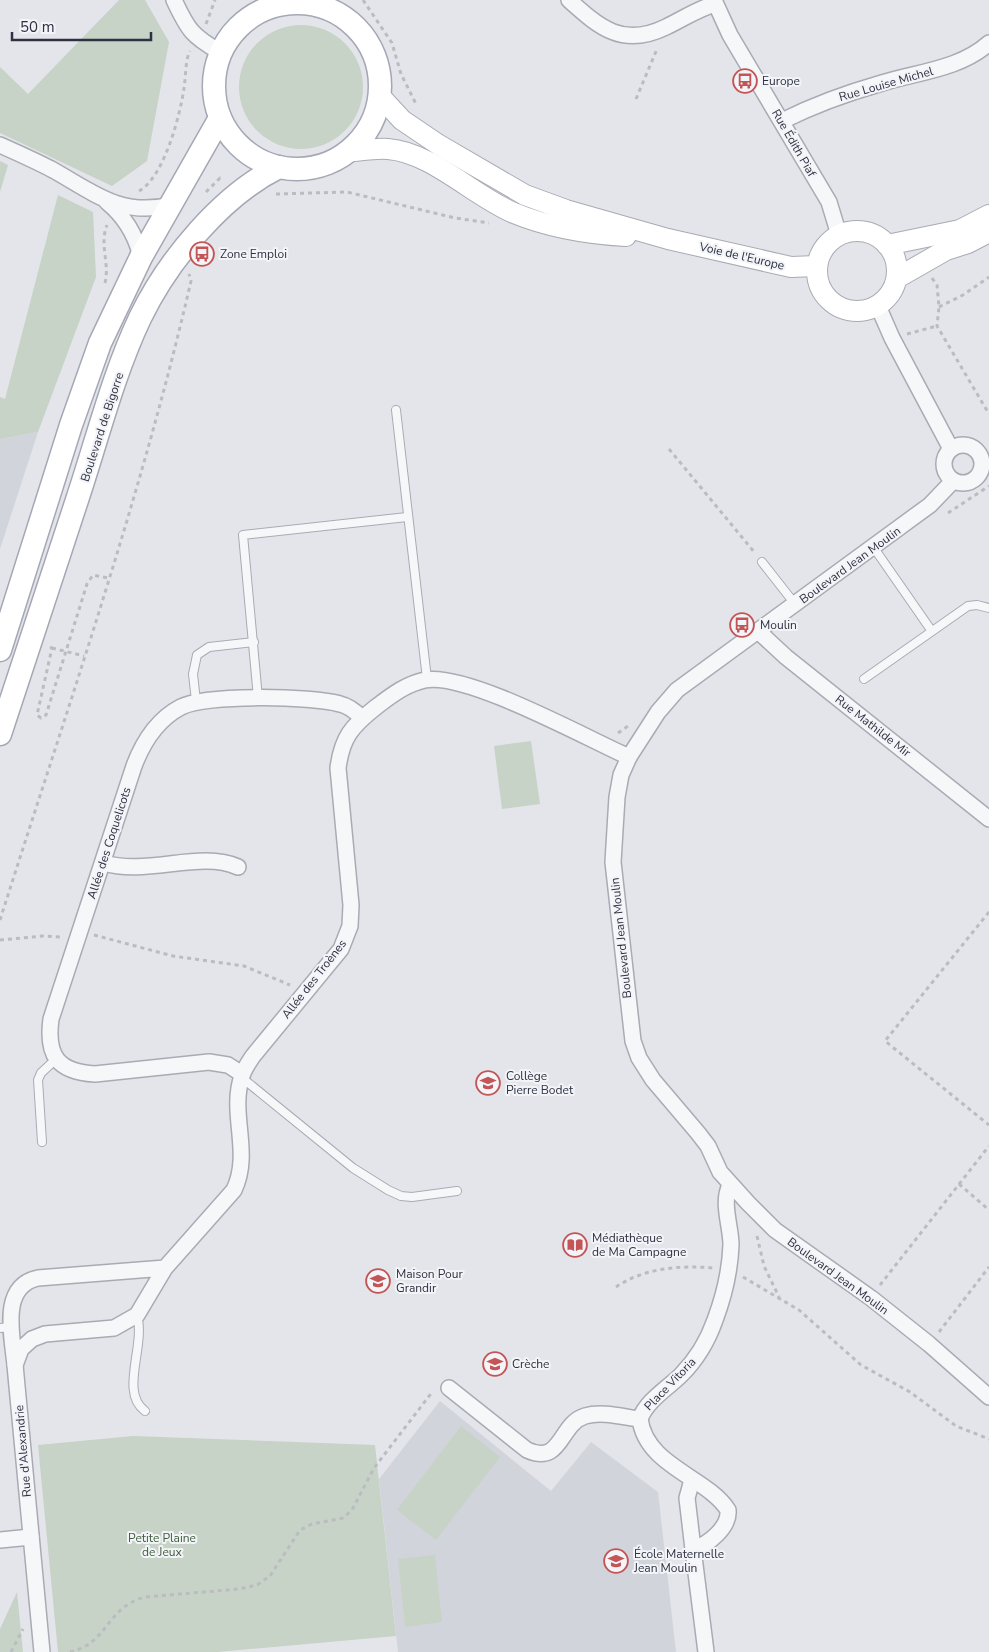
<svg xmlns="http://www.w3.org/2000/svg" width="989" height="1652" font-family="'Nunito Sans',sans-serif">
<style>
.built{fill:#d2d4dc}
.green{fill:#c7d3c6}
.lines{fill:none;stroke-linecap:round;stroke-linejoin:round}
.service-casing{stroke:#a9abb4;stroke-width:10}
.minor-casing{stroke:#a9abb4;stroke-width:18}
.secondary-casing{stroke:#a9abb4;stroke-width:22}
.primary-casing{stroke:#a4a8b5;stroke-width:25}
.path{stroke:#babcc2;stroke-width:3;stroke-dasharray:4 4;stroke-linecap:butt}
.service{stroke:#f6f7f9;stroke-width:8}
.minor{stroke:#f6f7f9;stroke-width:15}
.secondary{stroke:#fff;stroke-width:20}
.primary{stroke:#fff;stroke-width:22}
.labels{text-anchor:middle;stroke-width:4;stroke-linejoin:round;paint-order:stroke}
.poi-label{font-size:12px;fill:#2d3141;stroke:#f3f4f8;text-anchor:start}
.street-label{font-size:12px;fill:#2d3141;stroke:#f3f4f8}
.park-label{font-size:12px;fill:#3d5c3b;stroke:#f3f4f8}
</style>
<rect width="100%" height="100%" fill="#e4e5ea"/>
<!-- built -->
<g class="built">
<path d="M38 432 0 549V439Z"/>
<path d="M440 1401 551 1491 591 1442 658 1492 676 1652H398L379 1479Z"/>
</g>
<!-- green -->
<g class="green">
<path d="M119 0H145L169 42 147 161 112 186 0 133V67L28 94Z"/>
<circle cx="301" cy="87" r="62"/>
<path d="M0 161 8 165 0 192Z"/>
<path d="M58 195 93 212 96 277 38 432 0 439V397L5 399Z"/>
<path d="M531 741 540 804 502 809 494 746Z"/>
<path d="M461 1426 500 1457 436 1540 397 1510Z"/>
<path d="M133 1436 375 1445 396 1636 217 1652H58L38 1445Z"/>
<path d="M435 1555 442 1622 405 1627 398 1559Z"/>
<path d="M17 1592 23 1652H0V1629Z"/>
</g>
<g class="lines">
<!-- service casing -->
<g class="service-casing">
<g id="service">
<path d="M396 410 427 679"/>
<path d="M874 548 931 630"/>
<path d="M762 562 795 604"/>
<path d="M864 679 968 606 977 605 989 608"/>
<path d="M258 698 243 535 407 517"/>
<path d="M196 701 193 674 197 655 209 647 254 642"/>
<path d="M241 1077 353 1168 388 1190 401 1196 412 1197 457 1191"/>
<path d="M42 1142 38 1080 41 1073 56 1059"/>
<path d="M137 1315C146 1346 119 1392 145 1411"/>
<path d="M0 1328 11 1327"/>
</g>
</g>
<!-- minor casing -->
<g class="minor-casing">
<g id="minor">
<path d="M174 0C188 30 192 36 220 52"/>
<path d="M569 0C600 28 623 48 666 27 683 19 697 9 715 4"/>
<path d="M714 0 730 35 829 202 839 235"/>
<path d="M782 121C814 105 847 93 882 83 918 72 960 69 989 43"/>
<path d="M0 145C18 153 36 161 53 170 94 193 121 217 171 205"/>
<path d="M107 202C124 216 136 236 141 257"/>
<path d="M878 306 892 338 951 449"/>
<circle cx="963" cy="464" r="19"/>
<path d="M953 481 930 505 677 690 658 712 629 757 621 775 617 797 613 862 633 1041 639 1058 653 1080 698 1133 708 1146 720 1172 748 1203 775 1230 871 1298 929 1344 989 1397"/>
<path d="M759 632 786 657 989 819"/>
<path d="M104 863C147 876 201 850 238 867"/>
<path d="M242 1074 228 1065 209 1062 95 1074C58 1072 46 1056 51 1019L134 766C143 742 158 719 181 707 205 694 313 696 340 704 349 706 355 711 362 718"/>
<path d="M165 1268 38 1278C0 1286 12 1335 15 1365L21 1349 32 1339 45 1334 114 1328 137 1315 165 1268 234 1190C252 1152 229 1114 242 1076 244 1069 249 1062 253 1056L341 949 350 926 351 905 338 768C342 737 352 726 376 707 392 695 406 684 425 680 467 672 586 738 629 757"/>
<path d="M15 1365 42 1652"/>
<path d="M449 1388 527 1450C562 1466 559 1424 585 1416 602 1411 623 1417 640 1419 646 1401 668 1388 681 1375 697 1359 708 1340 715 1320 724 1296 730 1270 731 1245 731 1226 721 1203 730 1185"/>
<path d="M640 1419C646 1466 707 1477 728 1510 730 1527 708 1545 693 1549L706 1652"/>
<path d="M692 1480 687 1498 693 1549"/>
<path d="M0 1540 31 1537"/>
</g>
</g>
<!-- secondary casing -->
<g class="secondary-casing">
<g id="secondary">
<path d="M379 95 402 120 439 145 525 195 566 210 668 239 791 267 817 266"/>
<path d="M346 152C359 151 374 148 388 149 431 152 475 197 514 213 548 227 589 234 626 236"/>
<circle cx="857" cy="271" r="40"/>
<path d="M887 245 960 230 989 215"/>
<path d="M897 278 946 250 968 243 989 232"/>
</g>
</g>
<!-- primary casing -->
<g class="primary-casing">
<g id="primary">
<circle cx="297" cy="86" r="83"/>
<path d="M0 650 71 425 100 343 141 257 220 118"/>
<path d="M0 734C26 656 51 578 77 500 97 440 113 375 140 318 168 260 222 195 279 167"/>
</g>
</g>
<!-- path -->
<g class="path">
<path d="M363 0 392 43 401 74 417 106"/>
<path d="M206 24 215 0"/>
<path d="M636 99 657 49"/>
<path d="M139 191C164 177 180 116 184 88 186 77 185 60 190 51"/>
<path d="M206 192 220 178 223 180"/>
<path d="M276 194 347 192 455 218 489 223"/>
<path d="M932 278 937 285 939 307 937 326 989 414"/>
<path d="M105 283C110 263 99 245 107 225"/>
<path d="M939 307 963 295 989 277"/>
<path d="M907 334 937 326"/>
<path d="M669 449 755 553"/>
<path d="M948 513 989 486"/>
<path d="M50 647 52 648 37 715 41 718 46 715 87 584 93 575 108 578"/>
<path d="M52 648 84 656"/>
<path d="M618 733 628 726"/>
<path d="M989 912 885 1041 989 1125"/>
<path d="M0 920C67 709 141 498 191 281L189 274"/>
<path d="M94 935 173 956 244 966 290 985"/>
<path d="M0 940 43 936 61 937"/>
<path d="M959 1184 989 1210"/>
<path d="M757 1236 764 1266 779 1297"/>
<path d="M743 1277 799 1310 861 1365 910 1392 956 1426 989 1439"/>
<path d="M880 1285 989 1146"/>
<path d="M616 1287C644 1268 680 1265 713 1268"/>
<path d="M939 1332 989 1267"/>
<path d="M11 1652 23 1629"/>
<path d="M70 1652C109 1643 105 1608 145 1597L239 1589 257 1585 270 1576 300 1530 312 1524 343 1518 352 1510 374 1468 433 1391"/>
</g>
<!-- service -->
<use href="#service" class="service"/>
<!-- minor -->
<use href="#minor" class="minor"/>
<!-- secondary -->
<use href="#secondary" class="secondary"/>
<!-- primary -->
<use href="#primary" class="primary"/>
</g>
<!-- icons -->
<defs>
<g id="bus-ring" transform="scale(1.25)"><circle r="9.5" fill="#f3f4f8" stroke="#c35556" stroke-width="1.5"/><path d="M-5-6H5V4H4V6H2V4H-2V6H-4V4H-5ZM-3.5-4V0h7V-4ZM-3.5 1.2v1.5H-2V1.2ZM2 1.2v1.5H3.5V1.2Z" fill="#c35556"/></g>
<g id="school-ring" transform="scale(1.25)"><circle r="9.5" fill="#f3f4f8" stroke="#c35556" stroke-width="1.5"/><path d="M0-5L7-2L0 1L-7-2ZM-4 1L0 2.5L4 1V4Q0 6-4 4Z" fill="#c35556"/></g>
<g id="library-ring" transform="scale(1.25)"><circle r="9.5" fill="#f3f4f8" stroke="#c35556" stroke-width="1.5"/><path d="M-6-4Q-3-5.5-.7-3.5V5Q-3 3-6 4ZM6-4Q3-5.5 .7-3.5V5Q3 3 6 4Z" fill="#c35556"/></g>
</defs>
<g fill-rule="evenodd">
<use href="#bus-ring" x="745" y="81"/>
<use href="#bus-ring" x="202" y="254"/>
<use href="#bus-ring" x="742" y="625"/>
<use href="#school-ring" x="488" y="1083"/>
<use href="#library-ring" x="575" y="1245"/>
<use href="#school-ring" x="378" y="1281"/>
<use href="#school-ring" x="495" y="1364"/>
<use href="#school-ring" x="616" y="1561"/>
</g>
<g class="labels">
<!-- poi labels -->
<g class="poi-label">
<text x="762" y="85">Europe</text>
<text x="220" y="258">Zone Emploi</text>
<text x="760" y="629">Moulin</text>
<text x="506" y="1080">Collège<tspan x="506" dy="14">Pierre Bodet</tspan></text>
<text x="592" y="1242">Médiathèque<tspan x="592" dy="14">de Ma Campagne</tspan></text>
<text x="396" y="1278">Maison Pour<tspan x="396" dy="14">Grandir</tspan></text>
<text x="512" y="1368">Crèche</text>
<text x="634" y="1558">École Maternelle<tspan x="634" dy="14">Jean Moulin</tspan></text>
</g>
<!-- street labels -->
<g class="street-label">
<text transform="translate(886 84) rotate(-16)" y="4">Rue Louise Michel</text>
<text transform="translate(794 143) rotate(60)" y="4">Rue Édith Piaf</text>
<text transform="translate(742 256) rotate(13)" y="4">Voie de l'Europe</text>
<text transform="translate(102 427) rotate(-72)" y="4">Boulevard de Bigorre</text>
<text transform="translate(850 565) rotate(-36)" y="4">Boulevard Jean Moulin</text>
<text transform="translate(873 726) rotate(38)" y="4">Rue Mathilde Mir</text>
<text transform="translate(109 843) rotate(-72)" y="4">Allée des Coquelicots</text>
<text transform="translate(621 938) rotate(-96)" y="4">Boulevard Jean Moulin</text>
<text transform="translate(314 979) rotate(-52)" y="4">Allée des Troènes</text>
<text transform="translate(838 1276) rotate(36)" y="4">Boulevard Jean Moulin</text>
<text transform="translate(670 1384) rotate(-46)" y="4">Place Vitoria</text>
<text transform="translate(23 1451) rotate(-95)" y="4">Rue d'Alexandrie</text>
</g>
<!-- park labels -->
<g class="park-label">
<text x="162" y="1542">Petite Plaine<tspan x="162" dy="14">de Jeux</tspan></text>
</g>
</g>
<!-- scale -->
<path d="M12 32v8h139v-8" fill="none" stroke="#2d3141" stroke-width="2.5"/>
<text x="20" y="32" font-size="15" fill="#2d3141" stroke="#f3f4f8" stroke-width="4" paint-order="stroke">50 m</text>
</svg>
